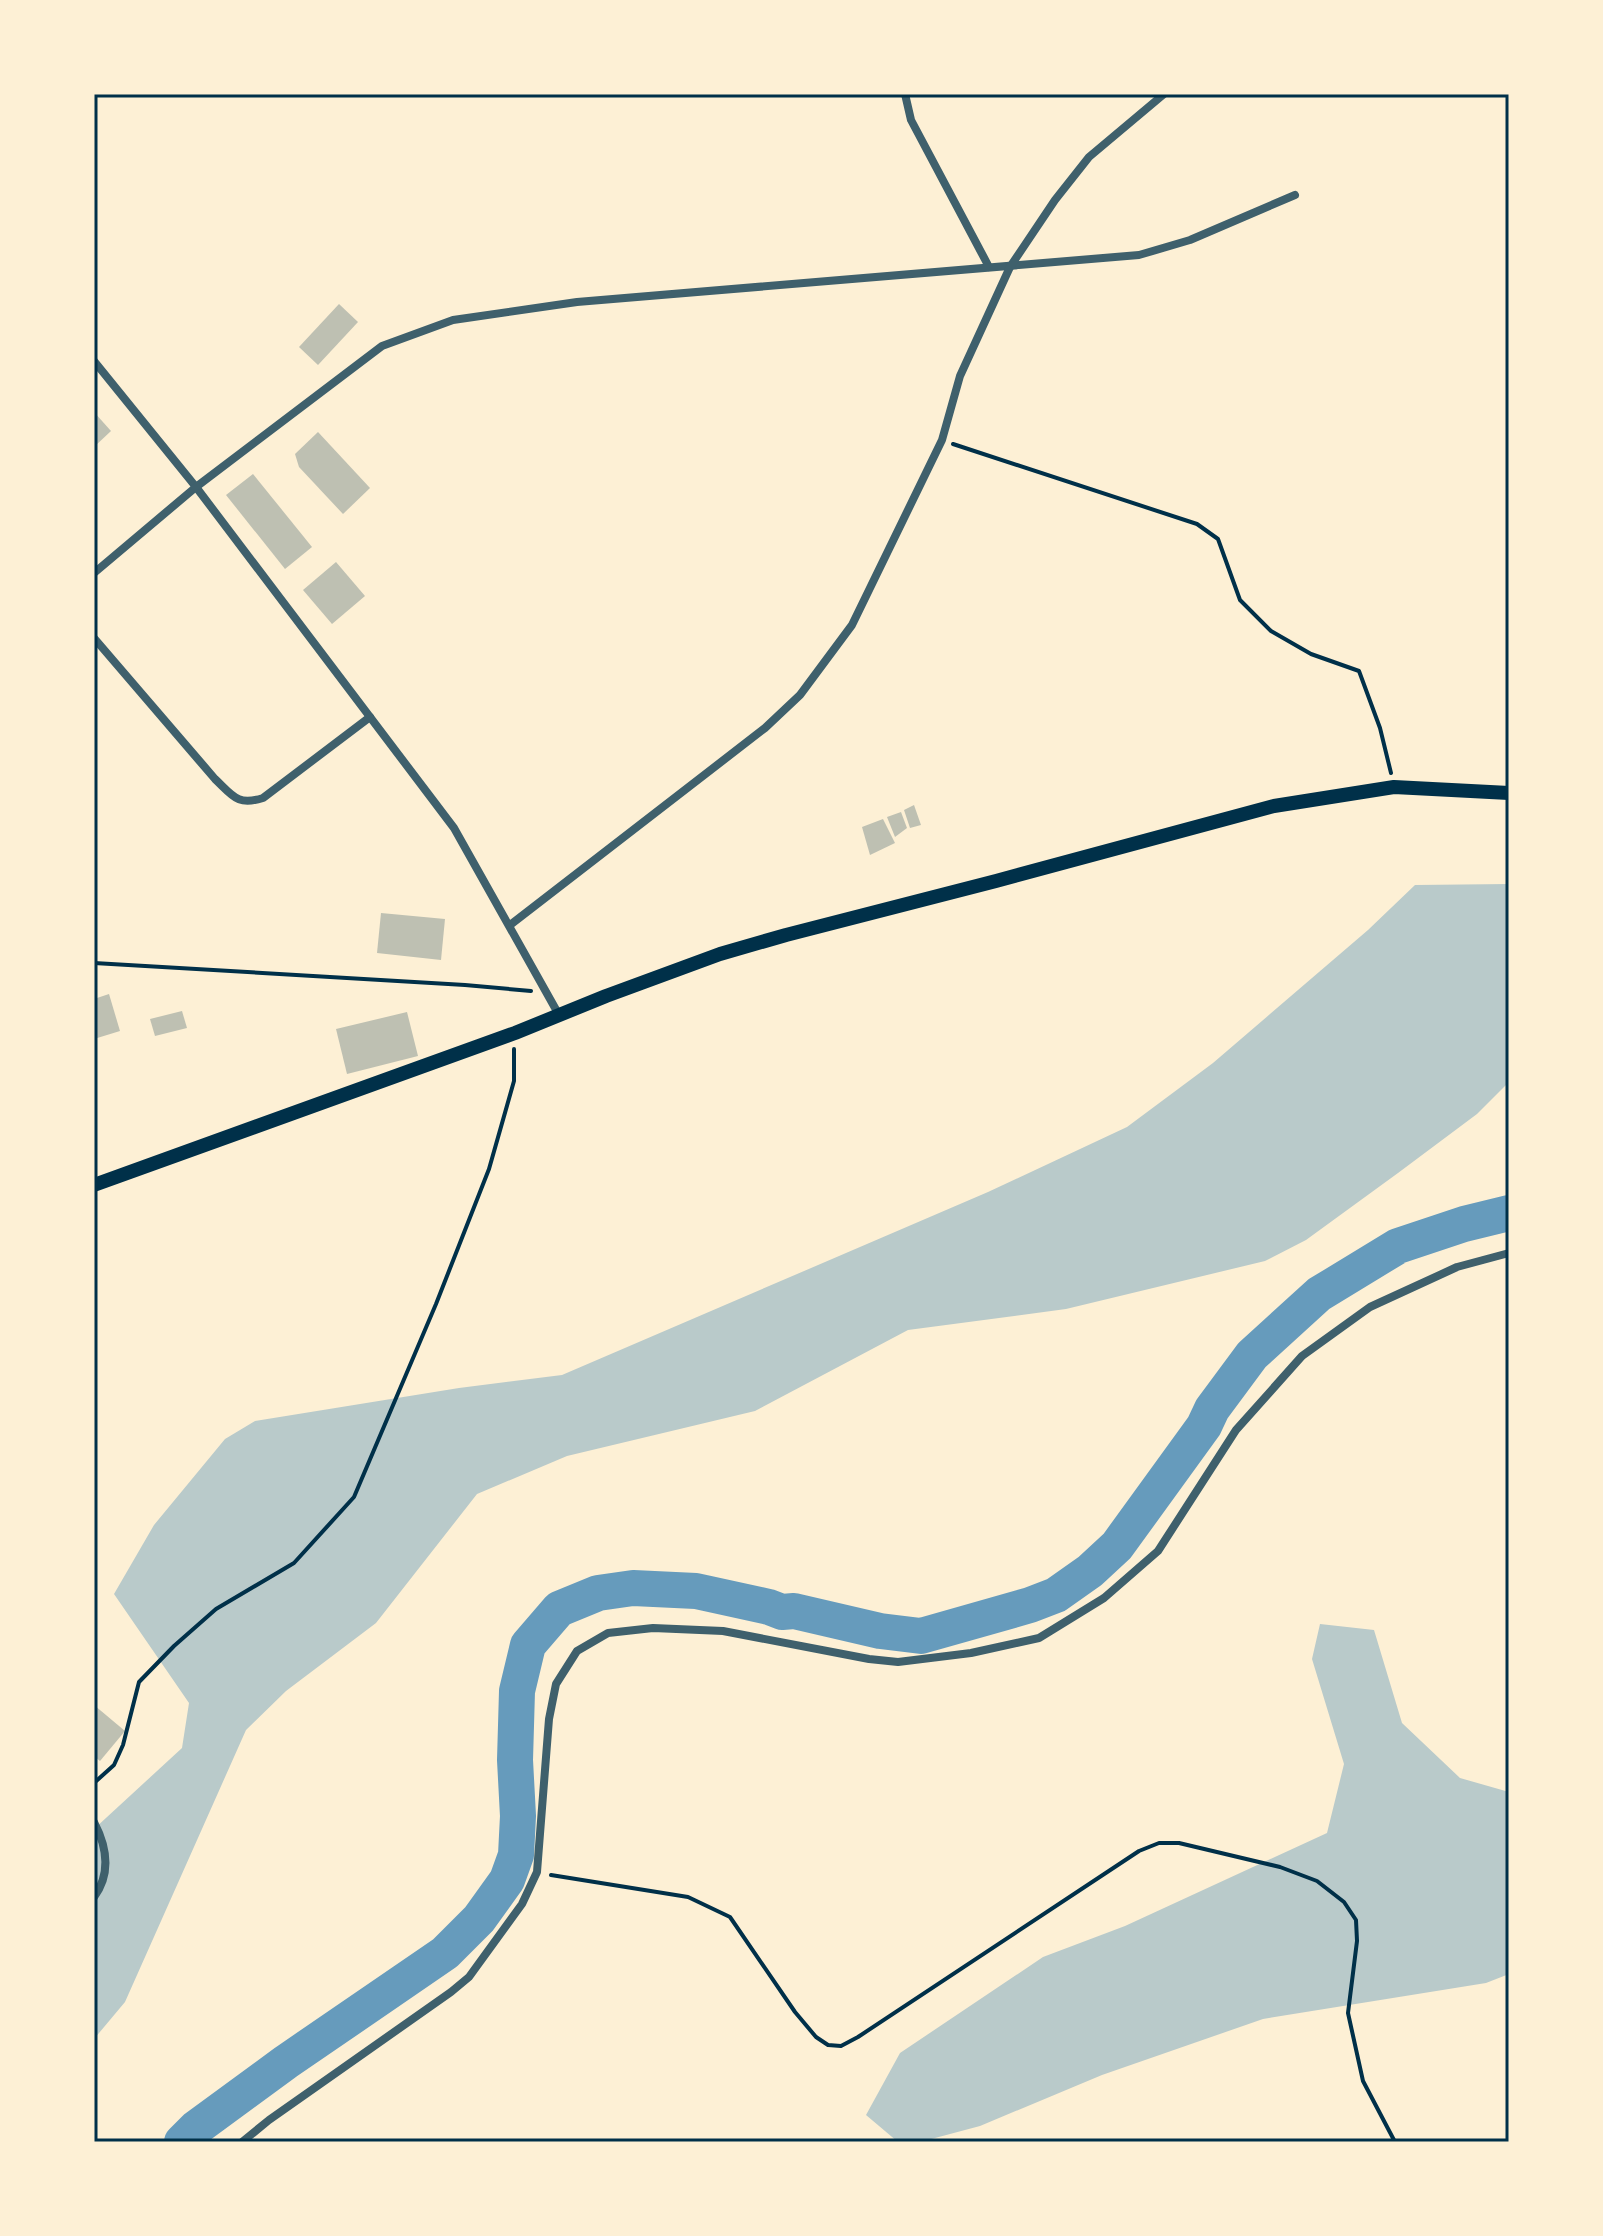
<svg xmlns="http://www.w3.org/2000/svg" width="1603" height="2236" font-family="'DejaVu Sans',sans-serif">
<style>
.green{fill:#b9caca}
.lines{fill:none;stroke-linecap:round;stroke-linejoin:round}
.river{stroke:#669bbc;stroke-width:36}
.building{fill:#bec0b2}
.path{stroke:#003049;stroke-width:4}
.minor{stroke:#3f606c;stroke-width:8}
.secondary{stroke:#003049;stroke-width:14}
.neatline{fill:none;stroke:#003049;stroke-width:3}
</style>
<rect width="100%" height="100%" fill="#fdf0d5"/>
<!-- green -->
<g class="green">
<path d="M1509 884V1082L1477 1114 1398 1173 1306 1240 1265 1261 1066 1309 908 1330 755 1411 567 1456 477 1494 376 1623 286 1691 246 1730 125 2002 94 2039V1829L182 1748 189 1703 114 1594 154 1525 225 1439 255 1421 459 1388 562 1375 988 1192 1127 1127 1213 1063 1368 930 1415 885Z"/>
<path d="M1320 1624 1374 1630 1402 1723 1460 1778 1509 1792V1974L1486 1983 1263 2019 1102 2075 980 2126 920 2142H898L866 2115 900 2053 1043 1957 1125 1926 1327 1833 1344 1764 1312 1659Z"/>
</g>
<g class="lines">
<!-- river -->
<path class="river" d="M182 2142 196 2128 286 2062 445 1953 479 1919 507 1880 516 1855 518 1816 515 1760 517 1691 528 1645 559 1609 598 1593 633 1588 696 1591 769 1607 782 1612 794 1611 880 1631 921 1636 1030 1605 1056 1595 1090 1571 1117 1546 1204 1426 1212 1409 1252 1355 1319 1294 1398 1246 1464 1224 1509 1213"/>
</g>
<!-- building -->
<g class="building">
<path d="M339 304 358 322 318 365 299 347Z"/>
<path d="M94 412 111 431 94 447Z"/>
<path d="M318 432 370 488 343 514 299 467 295 454Z"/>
<path d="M253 474 312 547 285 569 226 495Z"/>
<path d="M336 562 365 596 332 624 303 590Z"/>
<path d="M914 805 921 825 910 828 904 810Z"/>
<path d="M901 812 907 828 895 837 887 817Z"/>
<path d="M883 819 895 843 870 855 862 827Z"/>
<path d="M381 913 445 919 441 960 377 953Z"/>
<path d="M109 994 120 1031 94 1039V999Z"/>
<path d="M182 1011 187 1028 155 1036 150 1019Z"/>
<path d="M407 1012 418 1056 347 1074 336 1029Z"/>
<path d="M94 1705 125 1731 100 1761 94 1756Z"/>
</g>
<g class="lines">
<!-- path -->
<g class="path">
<path d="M953 444 1197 524 1218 539 1240 600 1271 631 1311 654 1359 671 1380 728 1391 773"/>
<path d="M94 963 465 985 531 991"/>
<path d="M94 1783 114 1765 123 1745 139 1682 174 1646 216 1609 294 1563 354 1497 436 1304 489 1169 514 1081V1049"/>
<path d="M551 1875 688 1897 730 1917 795 2012 816 2037 828 2045 841 2046 858 2037 1139 1851 1159 1843H1179L1280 1867 1317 1881 1344 1902 1356 1920 1357 1941 1348 2013 1363 2081 1395 2142"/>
</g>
<!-- minor -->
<g class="minor">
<path d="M905 94 911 120 989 267"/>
<path d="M94 361 196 487 454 828 559 1015"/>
<path d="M94 573 196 487 382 346 453 320 577 302 1139 255 1190 240 1295 195"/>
<path d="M94 638 215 779C233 796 237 806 263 798L370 717"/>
<path d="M510 925 765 728 800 695 852 625 942 440 960 376 1010 267 1055 200 1089 157 1164 94"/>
<path d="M94 1822C107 1847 111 1874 94 1897"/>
<path d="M242 2142 269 2120 451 1992 469 1977 522 1904 537 1872 549 1719 556 1684 577 1651 608 1633 653 1628 723 1631 869 1659 898 1662 971 1653 1039 1638 1104 1598 1158 1551 1236 1430 1302 1356 1370 1307 1457 1267 1509 1253"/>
</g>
<!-- secondary -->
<path class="secondary" d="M94 1185 515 1033 606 996 720 954 786 935 996 881 1274 806 1394 787 1509 793"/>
</g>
<!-- border -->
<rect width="1603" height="2236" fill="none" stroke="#fdf0d5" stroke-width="192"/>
<rect x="96" y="96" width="1411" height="2044" class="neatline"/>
</svg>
